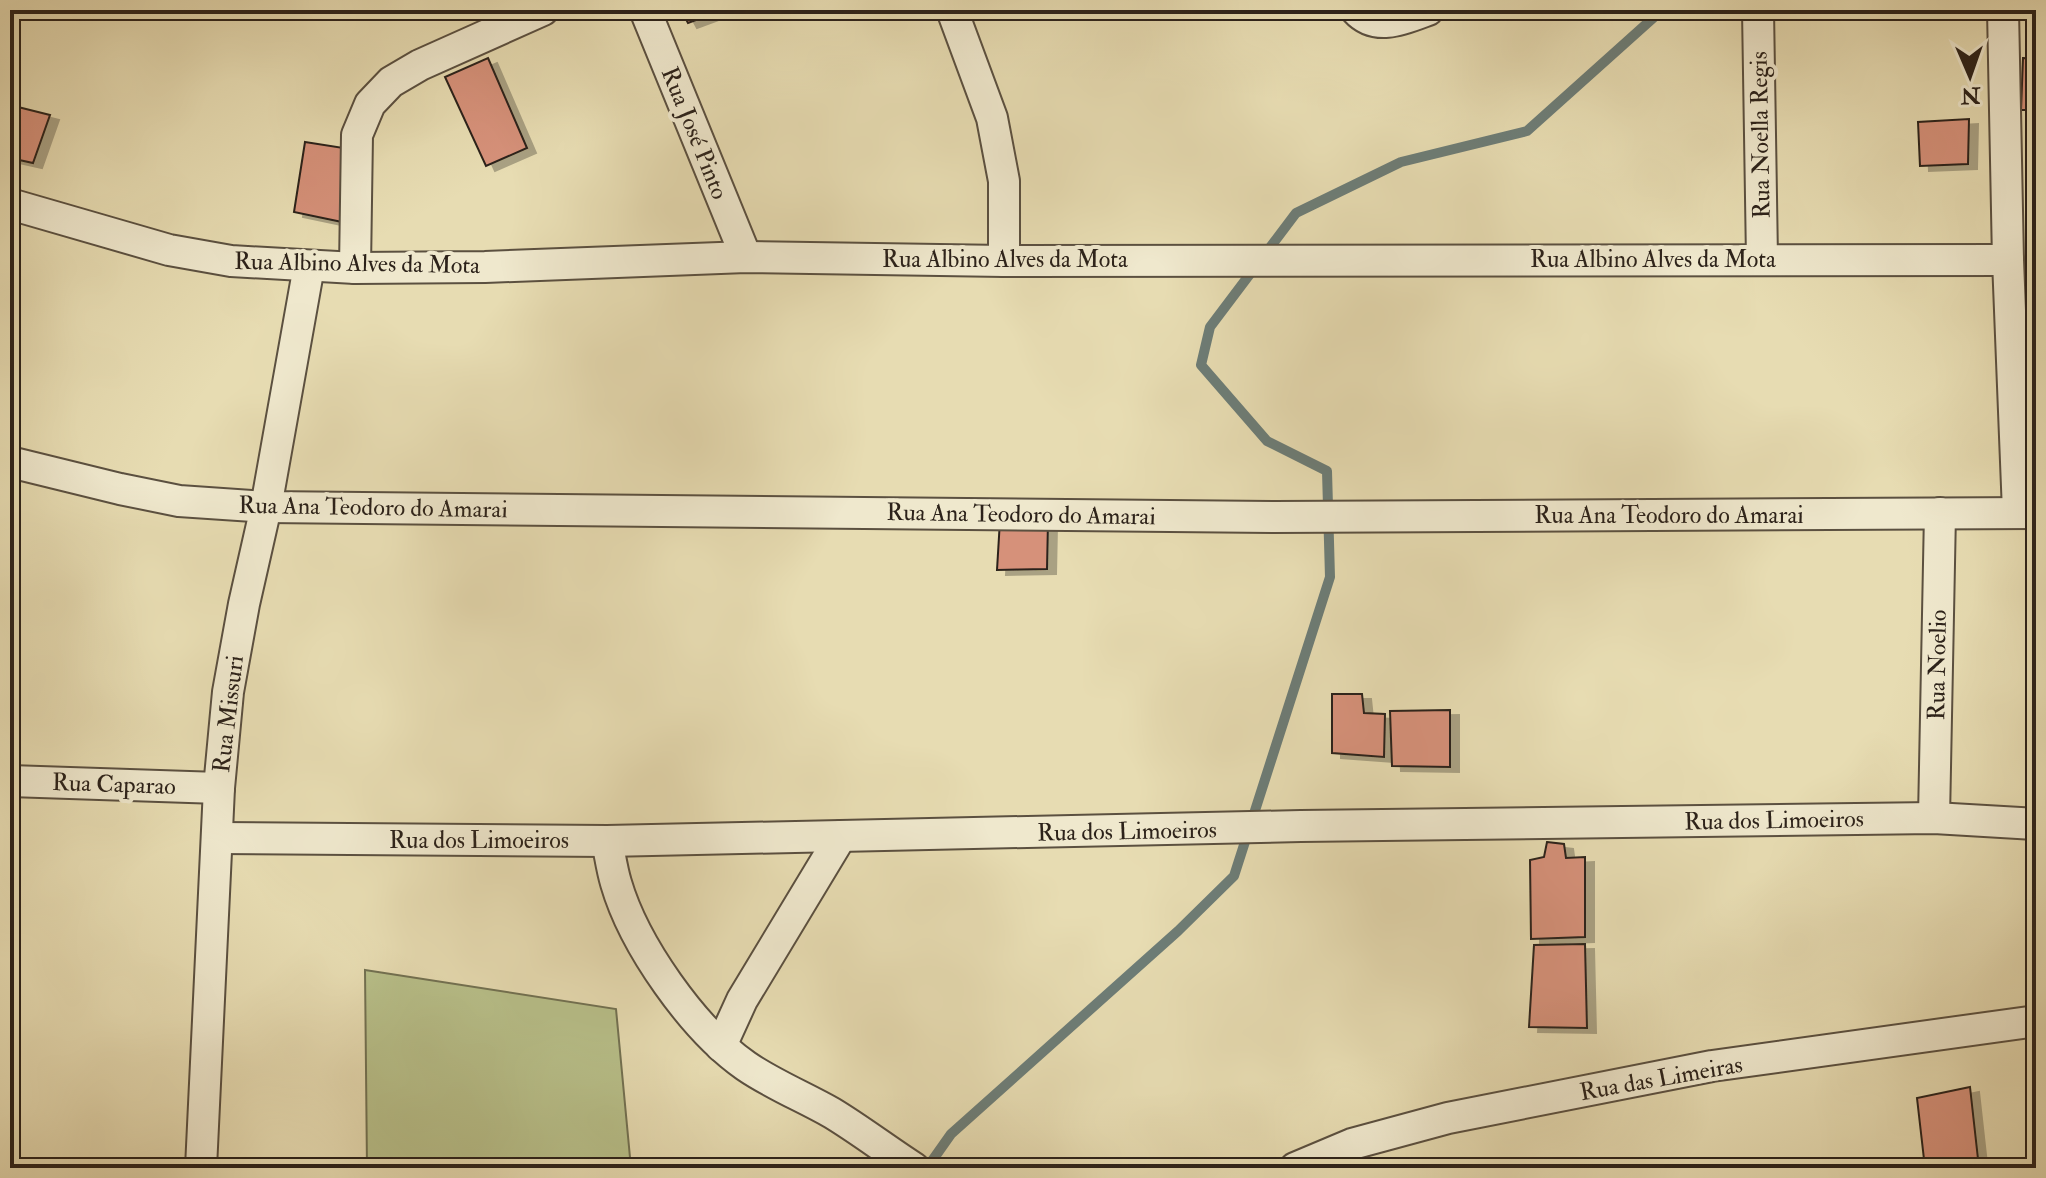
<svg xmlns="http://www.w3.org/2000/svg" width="2046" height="1178" font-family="'IM FELL Double Pica',serif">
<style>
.green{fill:#b8c08a;stroke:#727152;stroke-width:2}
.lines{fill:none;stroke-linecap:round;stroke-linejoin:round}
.stream{stroke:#6d7d77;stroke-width:10}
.building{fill:#d6917a;stroke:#2c221a;stroke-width:2;filter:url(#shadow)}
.minor-casing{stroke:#5b5040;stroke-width:34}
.minor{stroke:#efe8cd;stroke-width:30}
.labels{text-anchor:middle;stroke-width:8;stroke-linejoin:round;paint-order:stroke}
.street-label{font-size:24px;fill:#2c221a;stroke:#efe8cd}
</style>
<defs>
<filter id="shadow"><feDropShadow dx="9" dy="5" stdDeviation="0" flood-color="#0004"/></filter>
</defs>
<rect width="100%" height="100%" fill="#e7dcb2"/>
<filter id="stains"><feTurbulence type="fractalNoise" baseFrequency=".0025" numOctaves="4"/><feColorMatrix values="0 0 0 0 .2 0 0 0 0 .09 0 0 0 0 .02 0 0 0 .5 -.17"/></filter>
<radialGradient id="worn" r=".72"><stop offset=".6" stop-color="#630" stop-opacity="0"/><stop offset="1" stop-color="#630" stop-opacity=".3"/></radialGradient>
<!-- green -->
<path class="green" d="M365 970 616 1009 631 1168H367Z"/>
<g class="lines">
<!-- stream -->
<path class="stream" d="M927 1168 951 1134 1178 931 1234 876 1330 577 1327 471 1267 441 1201 365 1210 327 1296 213 1401 162 1527 131 1662 10"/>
</g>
<!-- building -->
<g class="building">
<path d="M681 10H723L688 23Z"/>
<path d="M488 58 527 148 486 166 445 77Z"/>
<path d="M2023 58 2036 59V110H2021Z"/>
<path d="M10 105 50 115 33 163 10 158Z"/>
<path d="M1969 119 1968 164 1920 166 1918 122Z"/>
<path d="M305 142 350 149 342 222 294 212Z"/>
<path d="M1000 520 1048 521 1047 569 997 570Z"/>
<path d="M1332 694H1362L1364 713 1385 714 1384 757 1332 753Z"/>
<path d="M1450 710V767L1392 766 1390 711Z"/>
<path d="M1547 842 1564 844 1566 858 1585 857V937L1531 939 1530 860 1544 857Z"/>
<path d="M1585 944 1587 1028 1529 1027 1534 945Z"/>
<path d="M1970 1087 1979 1168H1925L1917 1098Z"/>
</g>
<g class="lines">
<!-- minor casing -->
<g class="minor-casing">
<g id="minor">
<path d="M645 10 746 257"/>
<path d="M952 10 992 118 1004 181V261"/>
<path d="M1356 10C1376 32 1404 19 1428 10"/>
<path d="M1758 10 1762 259"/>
<path d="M2003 10 2008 260 2018 512"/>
<path d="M10 204 169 250 231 261 355 268 485 267 746 257 1004 261 2008 260"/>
<path d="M355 268 357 135 370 104 391 82 420 65 543 10"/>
<path d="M10 462 120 489 179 501 266 507 1275 517 2036 513"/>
<path d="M10 781 219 788"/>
<path d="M1934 818 1940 513"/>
<path d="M217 838 607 841 1301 826 1934 818 2036 824"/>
<path d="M607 841C610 855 612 870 616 883 634 945 693 1029 746 1066 772 1084 804 1097 832 1113 860 1130 886 1150 914 1168"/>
<path d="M721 1046 742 1000 841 836"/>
<path d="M201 1168 219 788 228 692 244 604 266 507 309 266"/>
<path d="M1295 1168 1352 1144 1448 1118 1712 1066 2036 1021"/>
</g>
</g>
<!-- minor -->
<use href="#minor" class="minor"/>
</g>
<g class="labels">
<!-- street labels -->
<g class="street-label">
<text transform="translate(695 133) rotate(68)" y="8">Rua José Pinto</text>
<text transform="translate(1760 135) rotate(-91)" y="8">Rua Noella Regis</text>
<text x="1005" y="267">Rua Albino Alves da Mota</text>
<text x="1653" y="267">Rua Albino Alves da Mota</text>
<text transform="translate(357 263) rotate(1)" y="8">Rua Albino Alves da Mota</text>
<text transform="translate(373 507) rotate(1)" y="8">Rua Ana Teodoro do Amarai</text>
<text transform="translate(1021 514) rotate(1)" y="8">Rua Ana Teodoro do Amarai</text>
<text x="1669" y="523">Rua Ana Teodoro do Amarai</text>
<text transform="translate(1937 665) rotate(-89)" y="8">Rua Noelio</text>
<text transform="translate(228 714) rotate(-83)" y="8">Rua Missuri</text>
<text transform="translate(114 784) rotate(2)" y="8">Rua Caparao</text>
<text transform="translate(1774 820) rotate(-1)" y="8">Rua dos Limoeiros</text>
<text transform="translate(1127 831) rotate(-1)" y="8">Rua dos Limoeiros</text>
<text x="479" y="848">Rua dos Limoeiros</text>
<text transform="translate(1661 1078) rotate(-10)" y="8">Rua das Limeiras</text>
</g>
</g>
<!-- margin -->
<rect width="2046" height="1178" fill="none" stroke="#e7dcb2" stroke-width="40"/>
<rect x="12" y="12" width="2022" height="1154" fill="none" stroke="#2c221a" stroke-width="4"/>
<rect x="20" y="20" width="2006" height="1138" fill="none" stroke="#2c221a" stroke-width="2"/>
<!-- north arrow -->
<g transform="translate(1970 76) rotate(178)" stroke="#efe8cd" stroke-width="6" paint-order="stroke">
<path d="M0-6L14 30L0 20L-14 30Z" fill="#2c221a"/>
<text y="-12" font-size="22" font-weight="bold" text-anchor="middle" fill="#2c221a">N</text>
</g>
<rect width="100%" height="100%" filter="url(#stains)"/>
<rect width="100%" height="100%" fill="url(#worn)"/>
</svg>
